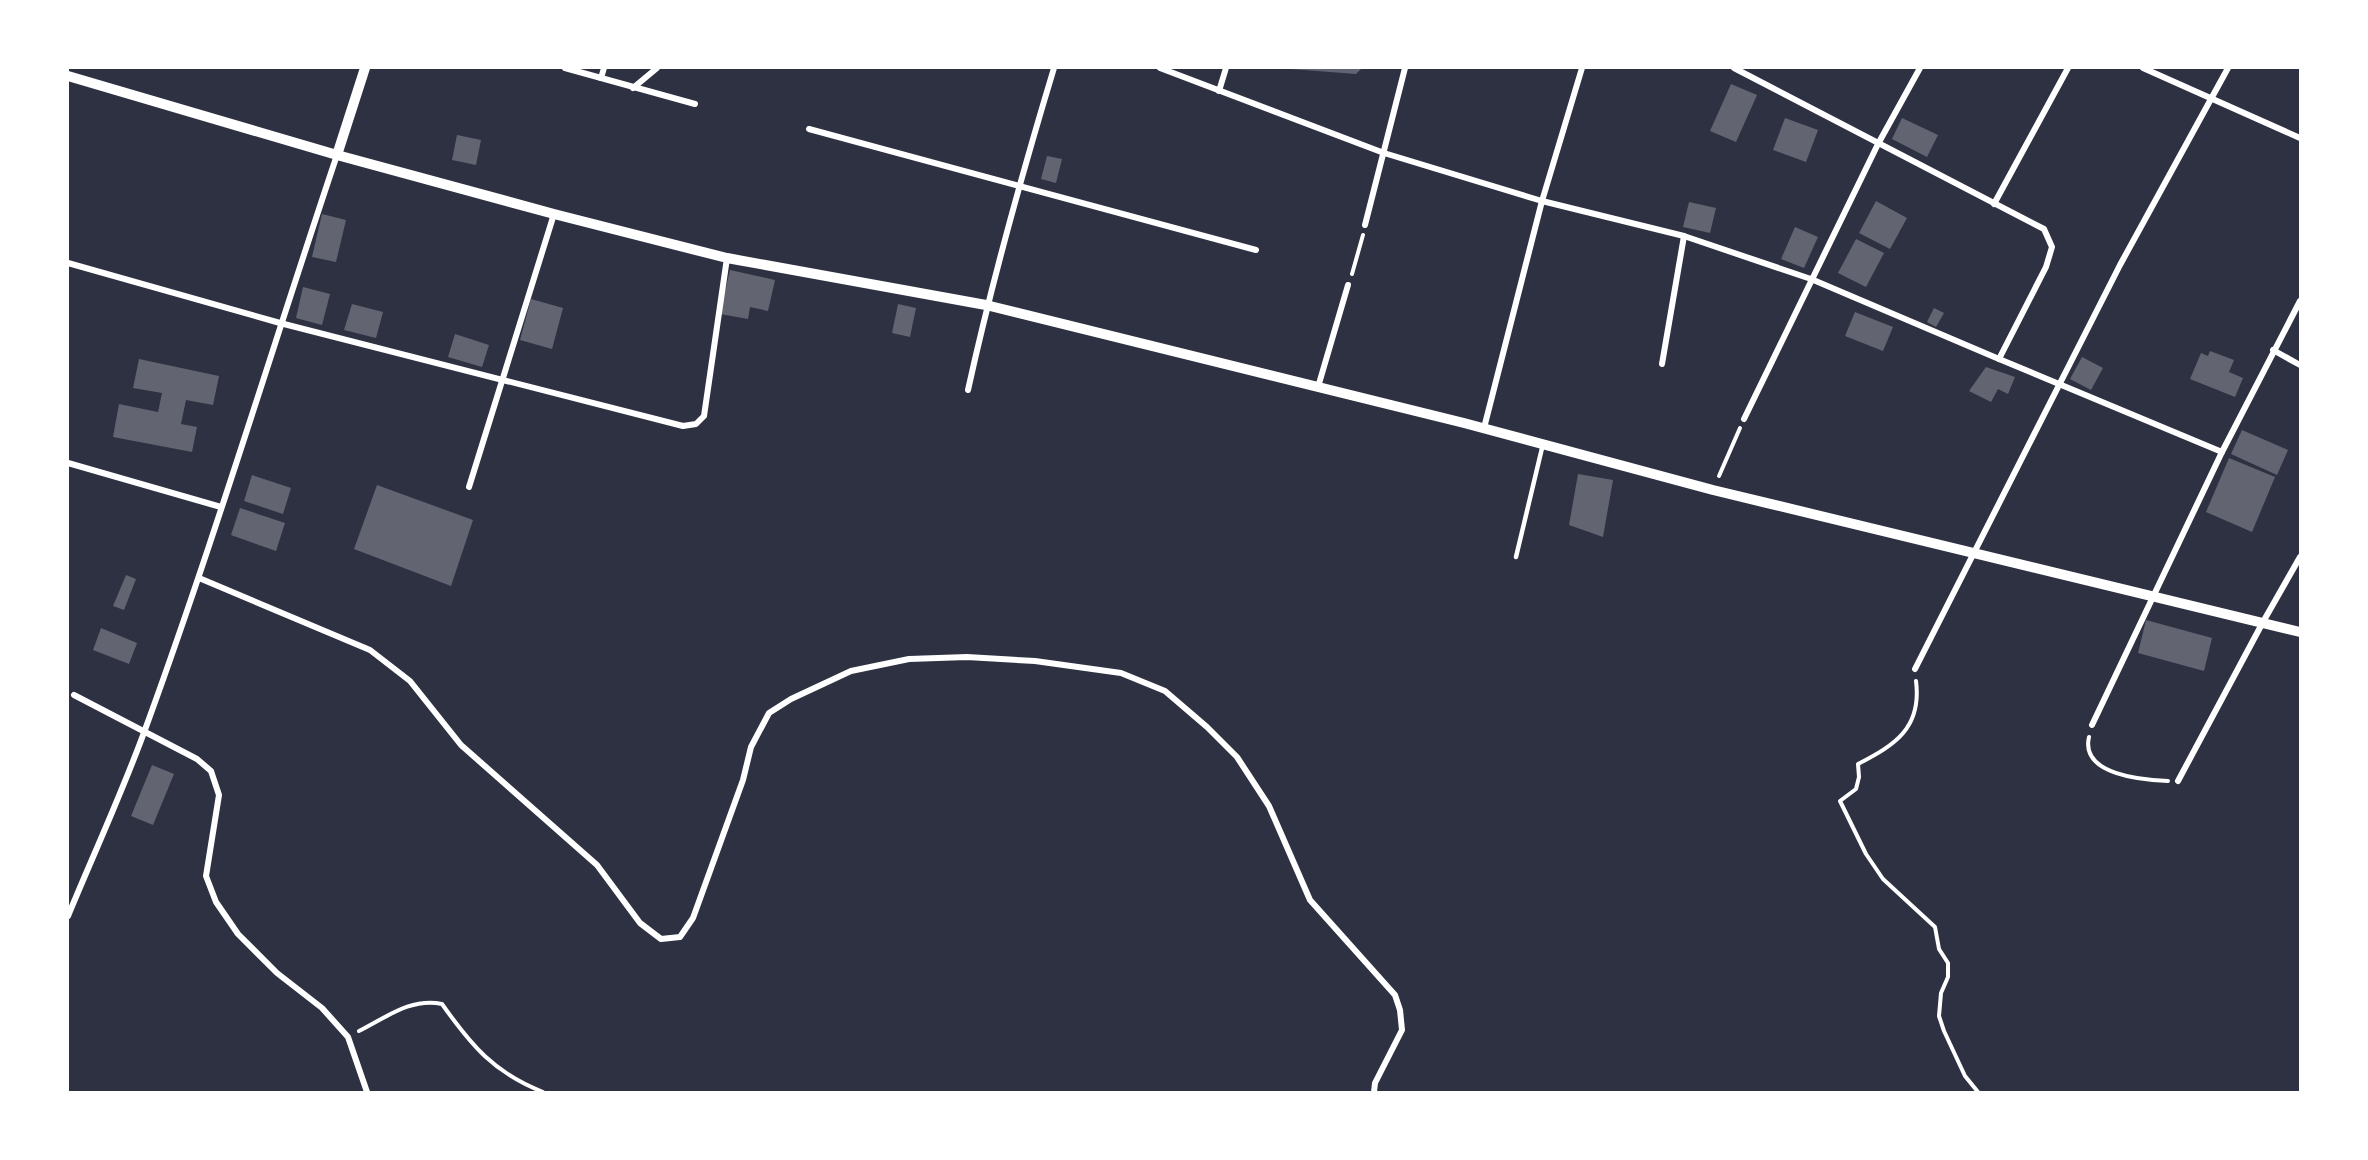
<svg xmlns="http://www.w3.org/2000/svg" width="2368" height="1160" font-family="Manrope,sans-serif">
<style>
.building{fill:#626471}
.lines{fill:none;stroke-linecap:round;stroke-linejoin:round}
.path{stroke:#fff;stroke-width:4}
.service{stroke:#fff;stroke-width:4.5}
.minor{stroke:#fff;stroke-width:6}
.tertiary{stroke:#fff;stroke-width:10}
</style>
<rect width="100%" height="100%" fill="#2d3142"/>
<!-- building -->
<g class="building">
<path d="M1291 68H1361V69L1356 74 1291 69Z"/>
<path d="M1731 84 1757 95 1736 142 1710 131Z"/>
<path d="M1785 118 1818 130 1806 162 1773 150Z"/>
<path d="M1902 118 1938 135 1927 157 1892 139Z"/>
<path d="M457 135 481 140 476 165 452 160Z"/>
<path d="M1047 156 1062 159 1056 183 1041 179Z"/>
<path d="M1876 201 1907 218 1890 249 1859 233Z"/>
<path d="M1689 202 1716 208 1710 233 1683 227Z"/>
<path d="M322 214 346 220 336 262 312 257Z"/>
<path d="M1795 227 1818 237 1804 268 1781 259Z"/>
<path d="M1856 239 1884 253 1866 287 1838 273Z"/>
<path d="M730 270 775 280 768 311 750 307 748 319 720 314Z"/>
<path d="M303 287 330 294 322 325 296 318Z"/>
<path d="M531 299 563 308 552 349 520 340Z"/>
<path d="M352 304 383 312 376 338 344 330Z"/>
<path d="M898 304 916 308 910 337 892 333Z"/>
<path d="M1934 308 1944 313 1936 327 1927 322Z"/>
<path d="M1855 312 1893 327 1883 351 1845 336Z"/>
<path d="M455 334 489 345 482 367 448 357Z"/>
<path d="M2210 351 2234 360 2229 372 2243 378 2235 397 2190 379 2201 353 2208 356Z"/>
<path d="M2082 357 2103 368 2091 390 2070 379Z"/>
<path d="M139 359 219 376 213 405 186 400 181 424 197 427 192 452 113 437 119 404 158 412 162 393 133 388Z"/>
<path d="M1986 367 2015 377 2008 394 1998 389 1991 402 1969 391Z"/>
<path d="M2242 430 2288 450 2277 475 2231 454Z"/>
<path d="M2229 458 2275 477 2252 532 2206 512Z"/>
<path d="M1578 474 1613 480 1603 537 1569 525Z"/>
<path d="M252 475 291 488 283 514 244 501Z"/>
<path d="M377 485 473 520 451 586 354 549Z"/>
<path d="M240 508 285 523 276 551 231 535Z"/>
<path d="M126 575 136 579 124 610 113 606Z"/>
<path d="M2146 620 2212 638 2204 671 2138 653Z"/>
<path d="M101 628 137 643 129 664 93 650Z"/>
<path d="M152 765 174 774 153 825 131 816Z"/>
</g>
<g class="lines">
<!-- path -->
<g class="path">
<path d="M1352 274 1363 235"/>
<path d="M1719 476 1740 428"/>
<path d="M1916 681C1922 728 1895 745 1858 764L1859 777 1856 789 1840 801 1866 854 1883 879 1935 927 1939 949 1948 963V977L1941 993 1939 1016 1944 1031 1965 1076 1978 1092"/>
<path d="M2089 737C2080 775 2143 780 2168 781"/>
<path d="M359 1031C385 1018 412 997 442 1004 471 1045 494 1073 543 1092"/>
</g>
<!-- service -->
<path class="service" d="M1516 557 1543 444"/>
<!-- minor -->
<g class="minor">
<path d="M565 68 695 104"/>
<path d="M1160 68 1384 153 1542 201 1684 236 1811 279 1999 359 2222 452"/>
<path d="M1734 68 2044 229 2052 247 2046 267 1999 359"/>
<path d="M2143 68 2300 138"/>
<path d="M601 78 604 68"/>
<path d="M633 88 657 68"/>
<path d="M1219 91 1226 68"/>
<path d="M809 129 1256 250"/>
<path d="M1994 204 2068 68"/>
<path d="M1365 225 1405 68"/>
<path d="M68 263 280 323 683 426 696 424 704 416 727 258"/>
<path d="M2273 350 2300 365"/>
<path d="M1662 364 1684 236"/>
<path d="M1318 387 1348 285"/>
<path d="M968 390C992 281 1022 174 1054 68"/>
<path d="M1744 419 1878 144 1920 68"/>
<path d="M1484 428 1542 201 1582 68"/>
<path d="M68 463 221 507"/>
<path d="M469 487 554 214"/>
<path d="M199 578 370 650 410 681 461 745 597 865 640 923 661 939 680 937 693 918 743 780 751 747 769 713 791 699 851 671 909 659 967 657 1035 661 1121 673 1165 691 1207 727 1237 757 1269 806 1310 900 1395 995 1400 1010 1402 1030 1375 1083 1374 1092"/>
<path d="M1915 669 2120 265 2228 68"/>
<path d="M74 695 197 759 211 771 219 795 206 876 216 902 238 934 277 973 322 1008 348 1037 367 1092"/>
<path d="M2092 725 2222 452 2300 301"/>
<path d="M2178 781 2263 622 2300 557"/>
<path d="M68 916C94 853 123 791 146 727 215 538 273 345 337 155"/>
</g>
<!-- tertiary -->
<g class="tertiary">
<path d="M68 76 337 155 554 214 727 258 986 305 1464 423 1713 490 2300 632"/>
<path d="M337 155 365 68"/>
</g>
</g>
<!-- border -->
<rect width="2368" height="1160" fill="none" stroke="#ffffff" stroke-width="138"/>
</svg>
